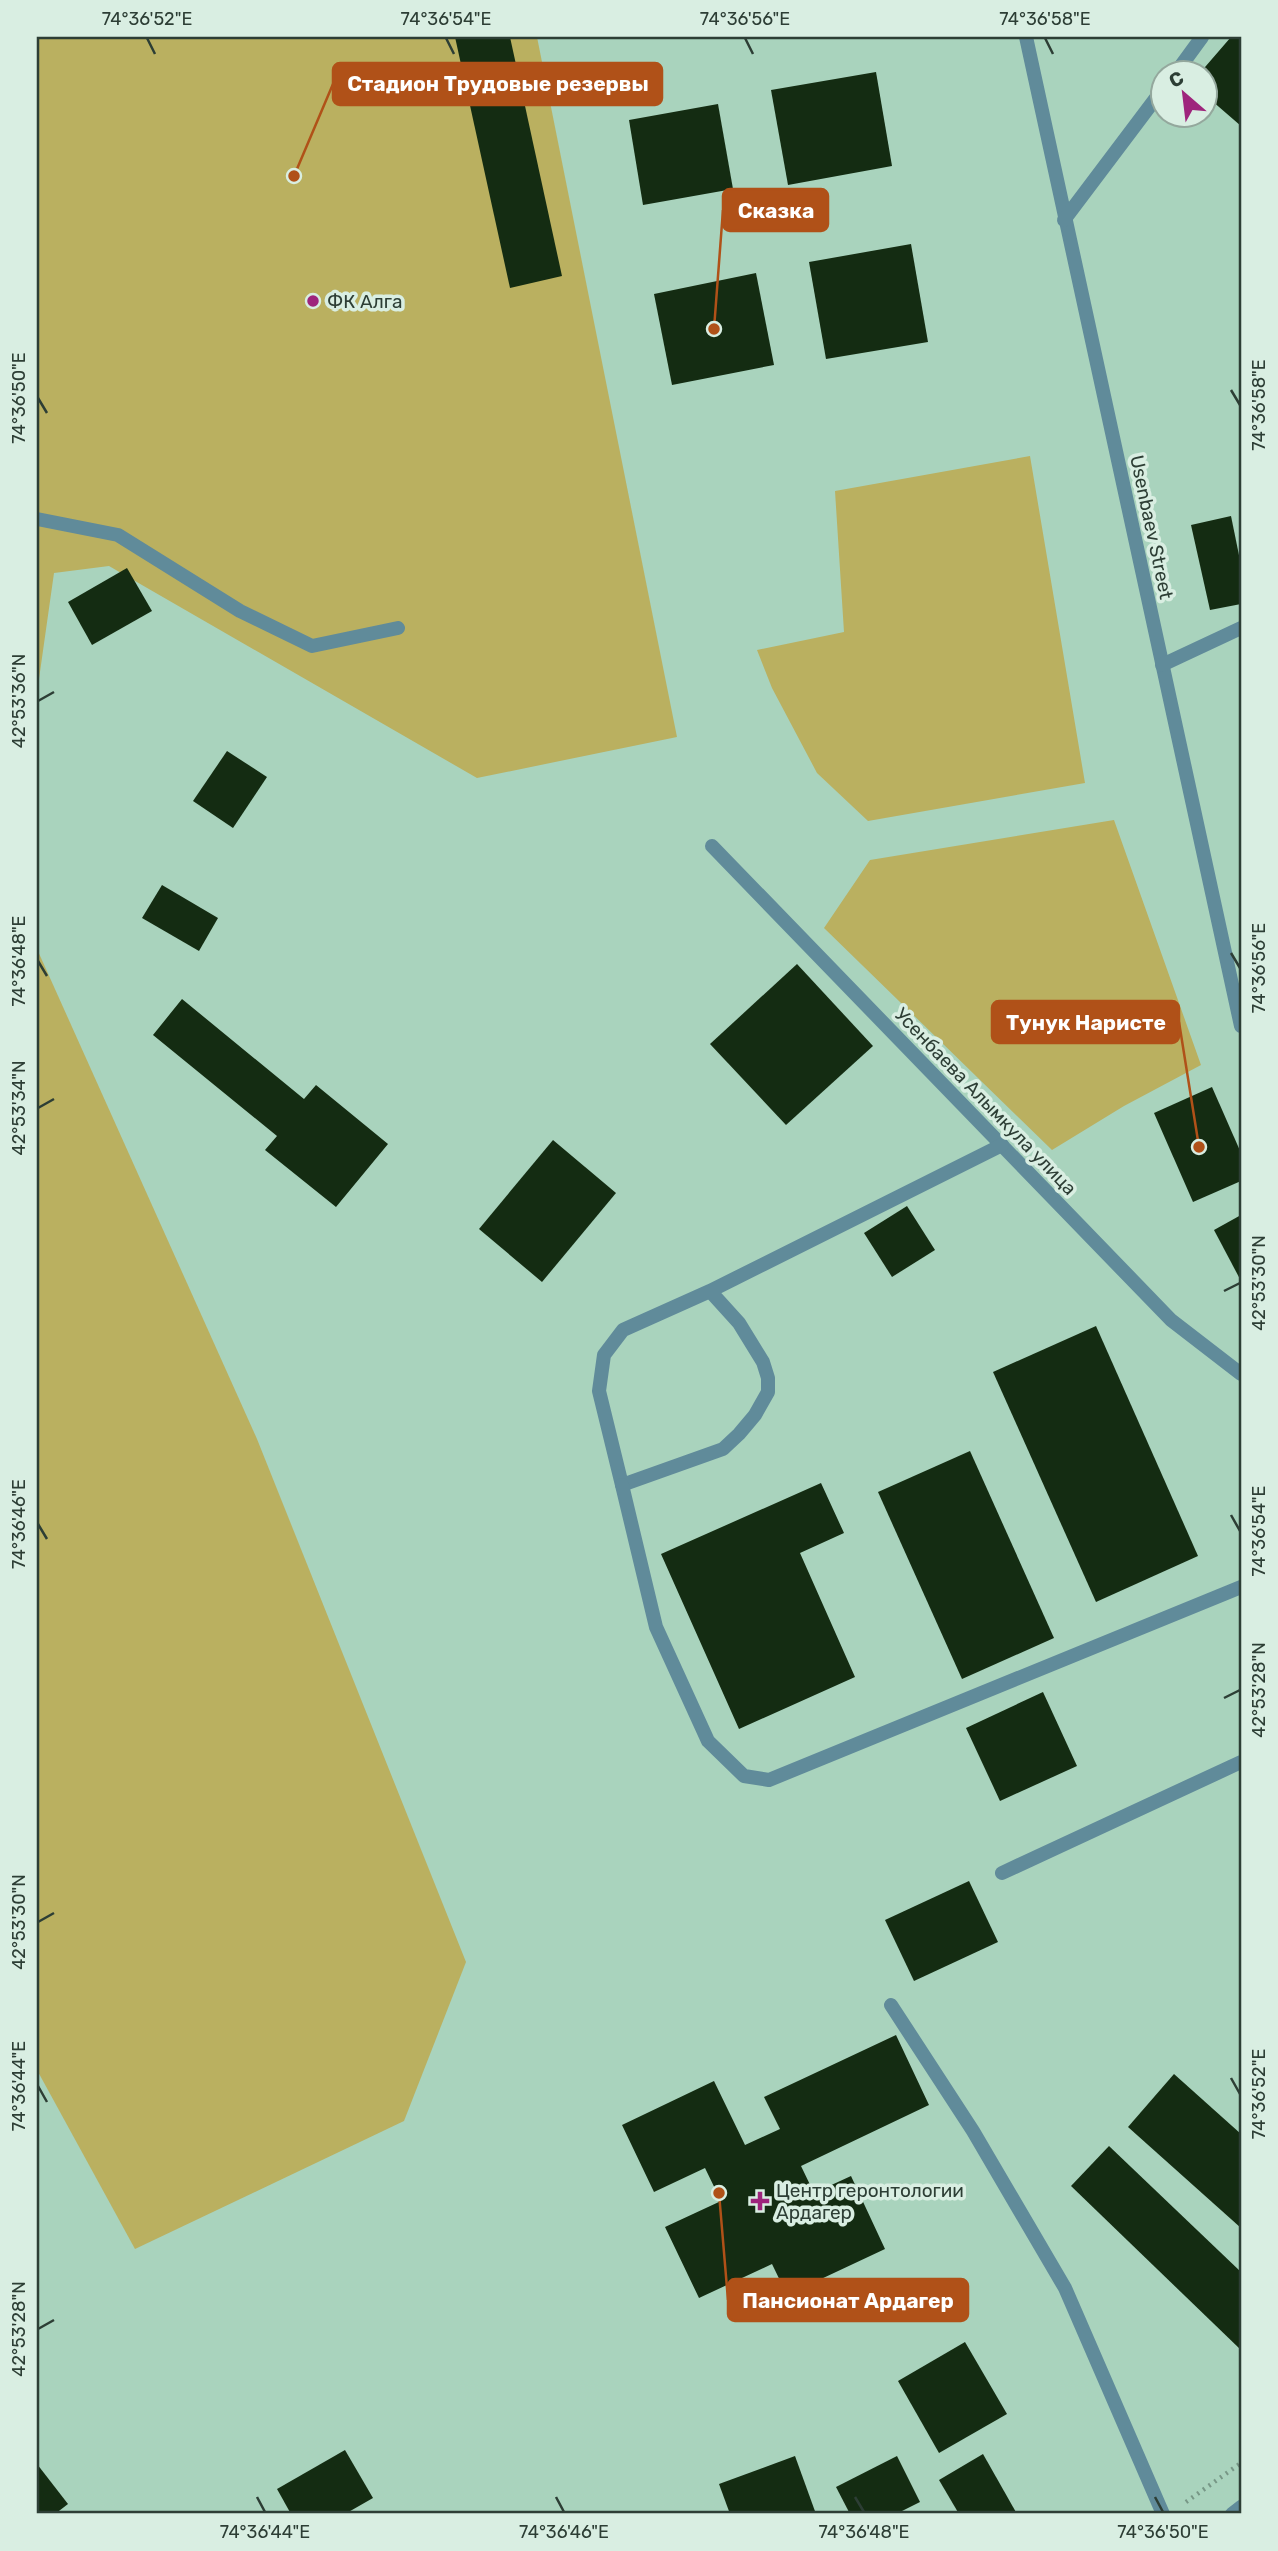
<svg xmlns="http://www.w3.org/2000/svg" width="1278" height="2551" font-family="Rubik,sans-serif">
<style>
.green{fill:#bab060}
.building{fill:#142c12}
.lines{fill:none;stroke-linecap:round;stroke-linejoin:round}
.path{stroke:#779786;stroke-width:4.5;stroke-dasharray:2 5;stroke-linecap:butt}
.service{stroke:#608b9a;stroke-width:14}
.minor{stroke:#608b9a;stroke-width:14}
.tertiary{stroke:#608b9a;stroke-width:14}
.ticks{fill:none;stroke:#2d3e35;stroke-width:2.5}
.poi-dot{fill:#9e247c;stroke:#d9eee2;stroke-width:2.5}
.labels{text-anchor:middle;stroke-width:7;stroke-linejoin:round;paint-order:stroke}
.poi-label{font-size:19px;fill:#2d3e35;stroke:#d9eee2;text-anchor:start}
.street-label{font-size:19px;fill:#2d3e35;stroke:#d9eee2}
.leader{fill:none;stroke:#b05118;stroke-width:2.5}
.callout-dot{fill:#b05118;stroke:#d9eee2;stroke-width:2.5}
.callout{fill:#b05118;stroke:#b05118;stroke-width:2.5}
.callout-label{font-size:21px;text-anchor:middle;font-weight:bold;fill:#fff}
.neatline{fill:none;stroke:#2d3e35;stroke-width:2.5}
.ticks-label{font-size:18px;text-anchor:middle;fill:#2d3e35}
</style>
<rect width="100%" height="100%" fill="#a9d3bd"/>
<!-- green -->
<g class="green">
<path d="M37 37H537L677 737 477 778 109 566 54 573 37 693Z"/>
<path d="M1030 456 1085 783 868 821 817 773 772 688 757 650 844 632 835 491Z"/>
<path d="M1114 820 1201 1065 1124 1106 1052 1150 824 928 870 860Z"/>
<path d="M37 949 257 1439 466 1962 404 2121 135 2249 37 2070Z"/>
</g>
<!-- building -->
<g class="building">
<path d="M455 37H510L562 276 510 288Z"/>
<path d="M1231 37H1241V126L1204 94V74H1199Z"/>
<path d="M876 72 892 166 788 185 771 90Z"/>
<path d="M718 104 733 189 643 205 629 120Z"/>
<path d="M911 244 928 342 826 359 809 262Z"/>
<path d="M756 273 774 365 672 385 654 294Z"/>
<path d="M1231 516 1241 565V604L1210 610 1191 525Z"/>
<path d="M127 568 152 611 92 645 68 602Z"/>
<path d="M227 751 267 777 233 828 193 801Z"/>
<path d="M162 885 218 918 199 951 142 918Z"/>
<path d="M797 964 873 1046 786 1125 710 1044Z"/>
<path d="M182 999 304 1099 316 1085 388 1144 336 1207 265 1150 277 1136 153 1035Z"/>
<path d="M1212 1087 1241 1153V1181L1193 1202 1154 1113Z"/>
<path d="M553 1140 616 1193 542 1282 479 1229Z"/>
<path d="M907 1206 935 1250 892 1277 864 1233Z"/>
<path d="M1241 1215V1281L1214 1230Z"/>
<path d="M1096 1326 1198 1556 1096 1602 993 1372Z"/>
<path d="M970 1451 1054 1638 962 1679 878 1492Z"/>
<path d="M821 1483 844 1533 800 1553 855 1677 739 1729 661 1554Z"/>
<path d="M1043 1692 1077 1766 1000 1801 966 1728Z"/>
<path d="M969 1881 998 1942 914 1981 885 1920Z"/>
<path d="M896 2035 929 2105 801 2166 814 2193 851 2176 885 2249 787 2295 772 2264 699 2298 665 2227 721 2201 705 2168 654 2192 622 2125 714 2081 745 2145 780 2129 764 2097Z"/>
<path d="M1174 2074 1241 2134V2228L1128 2127Z"/>
<path d="M1109 2146 1241 2272V2350L1071 2186Z"/>
<path d="M965 2342 1007 2414 939 2453 898 2381Z"/>
<path d="M345 2450 373 2498 345 2514H291L277 2489Z"/>
<path d="M983 2454 1017 2514H959L939 2480Z"/>
<path d="M795 2456 816 2514H730L719 2484Z"/>
<path d="M897 2456 920 2502 896 2514H850L836 2487Z"/>
<path d="M37 2464 68 2504 55 2514H37Z"/>
</g>
<g class="lines">
<!-- path -->
<path class="path" d="M1186 2502 1241 2463"/>
<!-- service -->
<g class="service">
<path d="M37 519 118 535 240 611 312 646 398 628"/>
<path d="M712 846 1171 1320 1241 1374"/>
<path d="M710 1291 739 1323 763 1362 768 1378V1392L755 1415 739 1434 723 1449 622 1485 599 1391 604 1355 623 1330 710 1291 1002 1145"/>
<path d="M622 1485 656 1627 708 1741 744 1776 769 1780 1241 1587"/>
<path d="M1002 1873 1241 1762"/>
<path d="M891 2005 973 2131 1065 2288 1163 2514"/>
</g>
<!-- minor -->
<g class="minor">
<path d="M1026 37 1241 1026"/>
<path d="M1175 74 1202 37"/>
<path d="M1064 220 1162 90"/>
<path d="M1162 665 1241 628"/>
</g>
<!-- tertiary -->
<path class="tertiary" d="M1232 2514 1241 2507"/>
</g>
<!-- ticks -->
<path class="ticks" d="M147 38 155 54M446 38 454 54M745 38 753 54M1045 38 1053 54M1231 390 1240 405M38 398 47 413M38 701 54 692M1231 953 1240 968M38 961 47 976M38 1108 54 1099M1224 1291 1240 1283M1231 1515 1240 1531M38 1524 47 1539M1224 1698 1240 1690M38 1922 54 1913M1231 2078 1240 2094M38 2086 47 2102M38 2329 54 2320M257 2497 265 2512M556 2497 564 2512M855 2497 864 2512M1155 2497 1163 2512"/>
<!-- markers -->
<g class="poi-dot">
<circle cx="313" cy="301" r="7"/>
<path d="M756.5 2190.5h7v7h7v7h-7v7h-7v-7h-7v-7h7z"/>
</g>
<g class="labels">
<!-- poi labels -->
<g class="poi-label">
<text x="327" y="308">ФК Алга</text>
<text x="776" y="2197">Центр геронтологии<tspan x="776" dy="22">Ардагер</tspan></text>
</g>
<!-- street labels -->
<g class="street-label">
<text transform="translate(1152 527) rotate(78)" y="7">Usenbaev Street</text>
<text transform="translate(986 1101) rotate(46)" y="7">Усенбаева Алымкула улица</text>
</g>
</g>
<!-- callouts -->
<path class="leader" d="M294 176L333 84M714 329L723 210M1199 1147L1179 1022M719 2193L728 2300"/>
<g class="callout-dot">
<circle cx="294" cy="176" r="7"/>
<circle cx="714" cy="329" r="7"/>
<circle cx="1199" cy="1147" r="7"/>
<circle cx="719" cy="2193" r="7"/>
</g>
<g class="callout">
<rect x="333" y="63" width="329" height="42" rx="7"/>
<rect x="723" y="189" width="105" height="42" rx="7"/>
<rect x="992" y="1001" width="187" height="42" rx="7"/>
<rect x="728" y="2279" width="240" height="42" rx="7"/>
</g>
<g class="callout-label">
<text x="498" y="91">Стадион Трудовые резервы</text>
<text x="776" y="218">Сказка</text>
<text x="1086" y="1030">Тунук Наристе</text>
<text x="848" y="2308">Пансионат Ардагер</text>
</g>
<!-- border -->
<rect width="1278" height="2551" fill="none" stroke="#d9eee2" stroke-width="77"/>
<!-- north arrow -->
<g transform="translate(1184 94) rotate(332)"><circle r="33" fill="#d9eee2" stroke="#94a89d" stroke-width="2"/>
<path d="M0-5L12 26L0 18L-12 26Z" fill="#9e247c"/>
<text y="-10" font-size="19" font-weight="bold" text-anchor="middle" fill="#2d3e35">С</text>
</g>
<rect x="38" y="38" width="1202" height="2474" class="neatline"/>
<g class="ticks-label">
<text x="147" y="25">74°36'52"E</text>
<text x="446" y="25">74°36'54"E</text>
<text x="745" y="25">74°36'56"E</text>
<text x="1045" y="25">74°36'58"E</text>
<text transform="translate(19 398) rotate(-90)" y="6">74°36'50"E</text>
<text transform="translate(1259 405) rotate(-90)" y="6">74°36'58"E</text>
<text transform="translate(19 701) rotate(-90)" y="6">42°53'36"N</text>
<text transform="translate(19 961) rotate(-90)" y="6">74°36'48"E</text>
<text transform="translate(1259 968) rotate(-90)" y="6">74°36'56"E</text>
<text transform="translate(19 1108) rotate(-90)" y="6">42°53'34"N</text>
<text transform="translate(1259 1283) rotate(-90)" y="6">42°53'30"N</text>
<text transform="translate(19 1524) rotate(-90)" y="6">74°36'46"E</text>
<text transform="translate(1259 1531) rotate(-90)" y="6">74°36'54"E</text>
<text transform="translate(1259 1690) rotate(-90)" y="6">42°53'28"N</text>
<text transform="translate(19 1922) rotate(-90)" y="6">42°53'30"N</text>
<text transform="translate(19 2086) rotate(-90)" y="6">74°36'44"E</text>
<text transform="translate(1259 2094) rotate(-90)" y="6">74°36'52"E</text>
<text transform="translate(19 2329) rotate(-90)" y="6">42°53'28"N</text>
<text x="265" y="2538">74°36'44"E</text>
<text x="564" y="2538">74°36'46"E</text>
<text x="864" y="2538">74°36'48"E</text>
<text x="1163" y="2538">74°36'50"E</text>
</g>
</svg>
